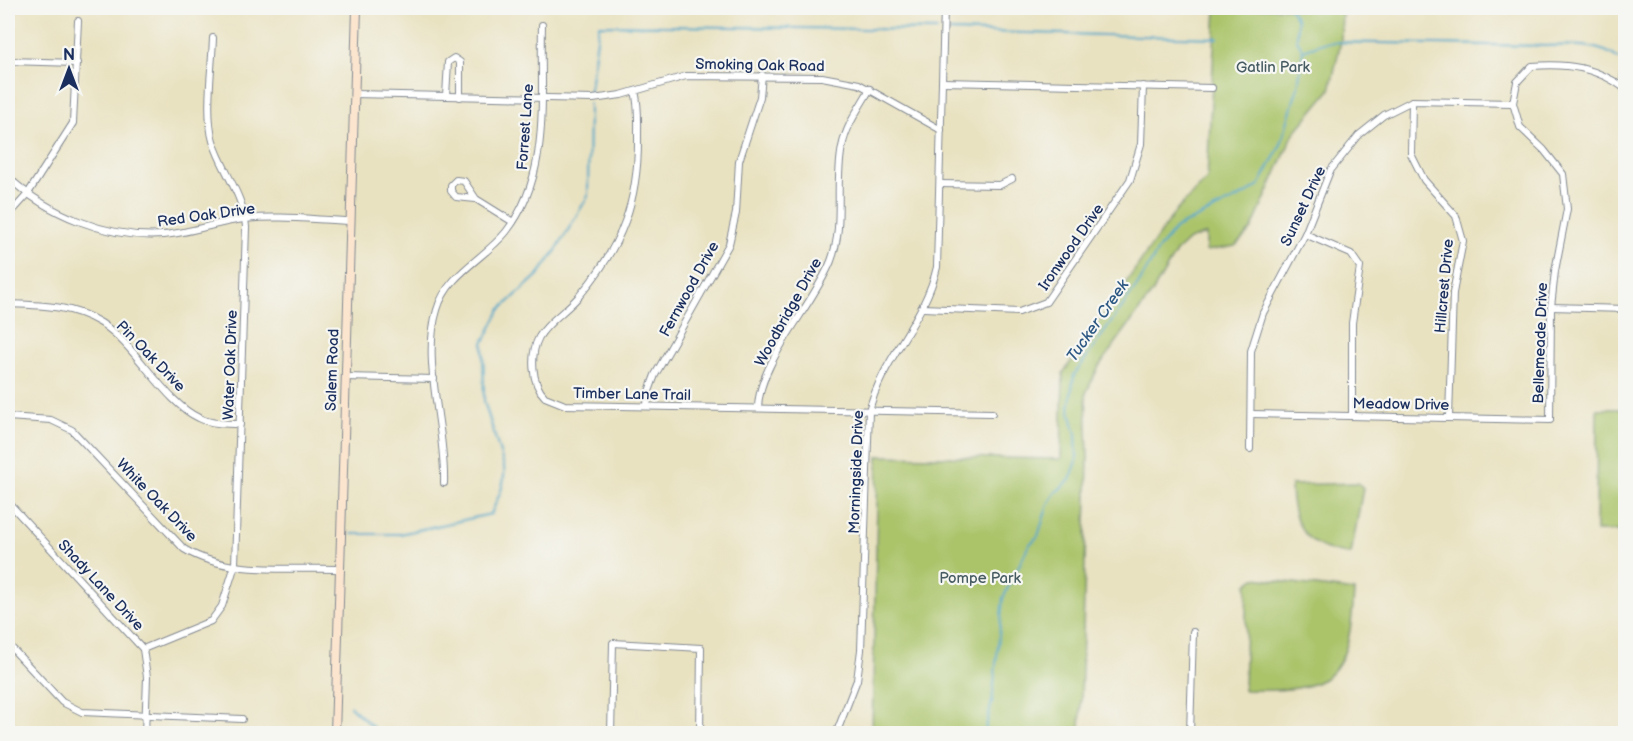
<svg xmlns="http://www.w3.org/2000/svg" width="1633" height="741" font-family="'Balsamiq Sans',sans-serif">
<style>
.green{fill:#abc46a;stroke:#637a64;stroke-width:1.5}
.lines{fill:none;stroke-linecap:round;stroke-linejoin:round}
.stream{stroke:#4ba4c9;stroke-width:2}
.minor-casing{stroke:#828890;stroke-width:8}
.secondary-casing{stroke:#828890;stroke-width:10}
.minor{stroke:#fff;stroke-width:6}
.secondary{stroke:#fbe5cf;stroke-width:8}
.labels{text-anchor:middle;stroke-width:4.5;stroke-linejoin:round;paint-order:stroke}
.street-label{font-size:15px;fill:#1b2f5e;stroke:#f6f6f2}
.park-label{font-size:15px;fill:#465c62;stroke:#f6f6f2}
.water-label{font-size:16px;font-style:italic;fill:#2c5883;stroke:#f6f6f2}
</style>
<rect width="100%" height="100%" fill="#f6f6f2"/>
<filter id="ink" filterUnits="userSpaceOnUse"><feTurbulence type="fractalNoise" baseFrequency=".0167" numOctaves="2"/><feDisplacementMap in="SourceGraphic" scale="12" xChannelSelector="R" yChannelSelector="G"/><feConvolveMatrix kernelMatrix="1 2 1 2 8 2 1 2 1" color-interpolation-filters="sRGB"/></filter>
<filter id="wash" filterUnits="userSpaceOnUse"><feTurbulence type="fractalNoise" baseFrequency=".008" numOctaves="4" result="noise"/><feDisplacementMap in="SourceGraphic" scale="24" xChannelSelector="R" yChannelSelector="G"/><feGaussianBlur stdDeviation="1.35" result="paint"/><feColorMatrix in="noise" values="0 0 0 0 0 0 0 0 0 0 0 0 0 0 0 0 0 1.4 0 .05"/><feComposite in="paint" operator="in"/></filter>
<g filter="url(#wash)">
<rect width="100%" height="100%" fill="#e9e2c1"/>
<!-- green -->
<g class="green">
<path d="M1216 8H1342L1341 41 1330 90 1294 133 1251 230 1235 246 1206 251V234L1189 240 1176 252 1152 293 1099 366 1086 393 1088 460 1080 733 872 734 878 456 1061 459 1063 373 1175 212 1207 179Z"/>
<path d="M1597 409H1625V531H1596Z"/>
<path d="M1358 483 1363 488 1351 554C1309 551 1291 527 1291 485Z"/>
<path d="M1255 578 1354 591C1349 680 1331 692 1244 690L1247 584Z"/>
</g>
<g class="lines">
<!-- stream -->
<g class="stream">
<path d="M949 31 1218 38"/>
<path d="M1303 50 1326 42 1546 46C1571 45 1598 43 1619 59"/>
<path d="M589 95 599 25 937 30"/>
<path d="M352 534H400L491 514C498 497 506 485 504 466L484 401 483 343 500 310 539 274 557 249 588 196 589 104"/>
<path d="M350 706 380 734"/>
<path d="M984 734 992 702 1003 598 1029 545 1038 536 1048 504 1055 493 1070 480 1077 461 1076 434 1069 408 1074 375 1139 283 1160 247 1176 228 1248 193 1260 184 1281 144 1298 86 1303 50 1297 40V20L1290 8"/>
</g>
</g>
</g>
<g filter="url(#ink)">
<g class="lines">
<!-- minor casing -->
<g class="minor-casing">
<g id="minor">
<path d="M8 61 77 63"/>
<path d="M942 82 1212 88"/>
<path d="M1623 87 1626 34"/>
<path d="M635 91C639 106 638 121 638 136 639 200 622 246 580 295 568 310 549 320 539 337 530 354 531 383 545 397L565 405 992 413"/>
<path d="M354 94 593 99 621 95 686 76 822 77 859 84 941 130"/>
<path d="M446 96 448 62 454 58 460 62V97"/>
<path d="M1412 101 1411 154 1424 180 1456 216 1463 241 1453 293 1449 417"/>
<path d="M8 177C47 214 108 239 163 235 191 233 217 222 244 219 278 215 316 220 350 221"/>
<path d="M940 184 1000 185 1012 179"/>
<path d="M476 199 456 197 451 191V185L456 180 464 181 476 199 513 222"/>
<path d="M8 216 27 195 73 123 78 21"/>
<path d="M1305 234 1351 254 1360 267 1352 323V415"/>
<path d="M8 304C40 305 72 305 101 323 136 345 165 403 199 418 211 424 227 424 240 424"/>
<path d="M1551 307 1626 309"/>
<path d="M923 308 1019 312 1046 302 1130 180 1141 144 1143 86"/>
<path d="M345 377 434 379"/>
<path d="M647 406 648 394 655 375 729 244 736 213 739 161 760 97 762 75"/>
<path d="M758 408C759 361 813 306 831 261 845 224 834 185 842 147 846 126 859 108 870 89"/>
<path d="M1251 414 1550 420 1551 307 1555 271 1567 209 1563 174 1544 150 1520 127 1513 103 1517 82 1532 66C1567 63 1596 67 1626 89"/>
<path d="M8 417 51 420 72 430 184 549C228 576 289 567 340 569"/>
<path d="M1250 449 1251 351 1263 313 1305 234 1330 171 1359 135 1384 115 1412 101 1513 103"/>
<path d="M444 483C446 428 421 362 437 310 447 274 484 259 506 232 552 174 540 95 542 25"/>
<path d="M8 502 143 649 147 677 145 734"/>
<path d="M8 644 62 702 82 712 242 719"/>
<path d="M143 649 211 621 222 606 235 565 246 227C244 196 222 170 213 141 205 113 212 68 213 38"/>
<path d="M611 734 613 643 701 648 700 734"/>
<path d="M836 734 857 680 861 650 869 411C882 359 925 320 937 267L944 8"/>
<path d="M1190 734 1193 632"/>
</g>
</g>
<!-- secondary casing -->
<g class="secondary-casing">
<path id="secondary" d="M335 734 357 8"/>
</g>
<!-- minor -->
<use href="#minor" class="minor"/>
<!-- secondary -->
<use href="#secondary" class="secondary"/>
</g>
</g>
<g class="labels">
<!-- street labels -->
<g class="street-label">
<text transform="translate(760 65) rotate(1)" y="5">Smoking Oak Road</text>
<text transform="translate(525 127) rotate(-86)" y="5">Forrest Lane</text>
<text transform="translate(1303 206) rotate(-65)" y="5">Sunset Drive</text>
<text transform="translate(206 215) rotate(-8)" y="5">Red Oak Drive</text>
<text transform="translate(1071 247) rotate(-55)" y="5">Ironwood Drive</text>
<text transform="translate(1444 286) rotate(-85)" y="5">Hillcrest Drive</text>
<text transform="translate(689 289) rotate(-61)" y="5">Fernwood Drive</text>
<text transform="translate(788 312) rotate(-61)" y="5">Woodbridge Drive</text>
<text transform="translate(1540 343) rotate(-88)" y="5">Bellemeade Drive</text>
<text transform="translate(151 356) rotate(46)" y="5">Pin Oak Drive</text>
<text transform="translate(230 365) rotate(-88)" y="5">Water Oak Drive</text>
<text transform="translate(332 370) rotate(-88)" y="5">Salem Road</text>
<text transform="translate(632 394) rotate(1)" y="5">Timber Lane Trail</text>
<text transform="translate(1401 404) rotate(1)" y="5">Meadow Drive</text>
<text transform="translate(856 472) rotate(-88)" y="5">Morningside Drive</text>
<text transform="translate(157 500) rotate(46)" y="5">White Oak Drive</text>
<text transform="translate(101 585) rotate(47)" y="5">Shady Lane Drive</text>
</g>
<!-- park labels -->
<g class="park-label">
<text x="1273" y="72">Gatlin Park</text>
<text x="980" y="583">Pompe Park</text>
</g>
<!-- water labels -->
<g class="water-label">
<text transform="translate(1097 320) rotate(-55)" y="6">Tucker Creek</text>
</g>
</g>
<!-- margin -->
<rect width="1633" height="741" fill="none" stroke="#f6f6f2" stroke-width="30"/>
<!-- north arrow -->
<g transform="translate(69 69)" stroke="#f6f6f2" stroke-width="4.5" paint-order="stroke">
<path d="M0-4.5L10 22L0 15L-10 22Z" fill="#1b2f5e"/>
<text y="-9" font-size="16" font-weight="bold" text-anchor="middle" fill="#1b2f5e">N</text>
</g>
</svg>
